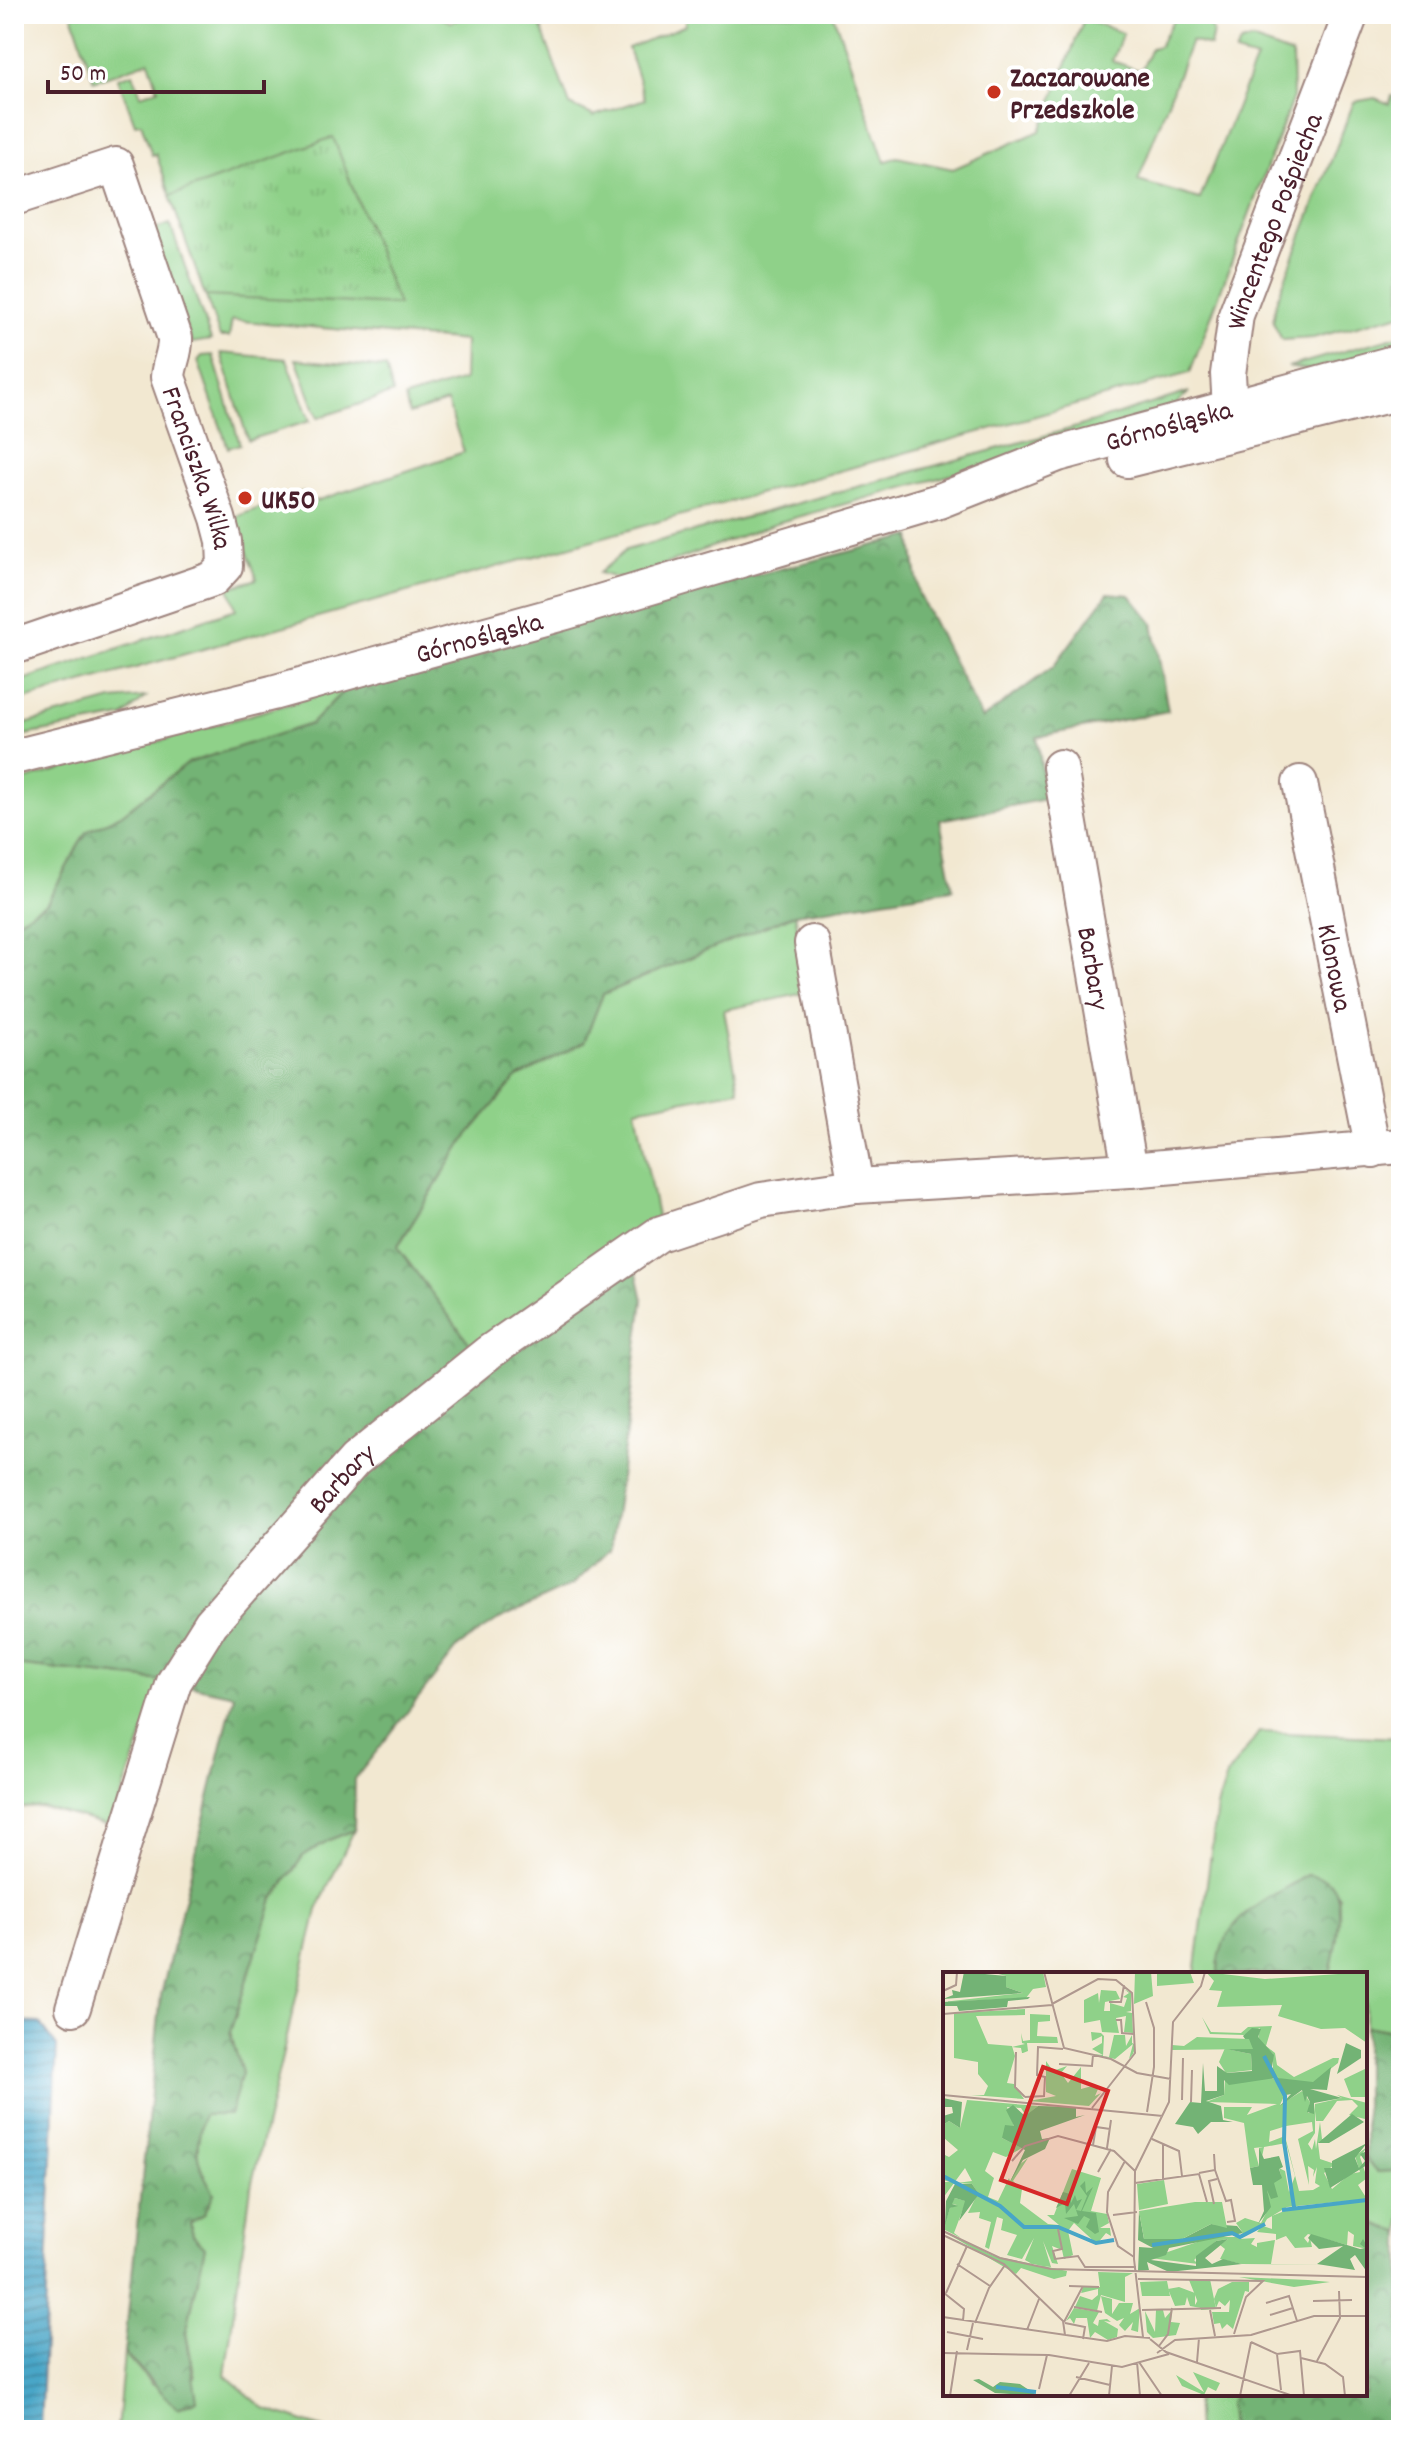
<svg xmlns="http://www.w3.org/2000/svg" width="1415" height="2444" font-family="Dekko,sans-serif">
<style>
.grass{fill:#8fd189;stroke:#6c785a;stroke-width:2}
.forest{fill:url(#forest-crowns);stroke:#5e6950;stroke-width:2}
.park{fill:url(#park-tufts);stroke:#6c785a;stroke-width:2}
.water{fill:url(#water-rules);stroke:#496279;stroke-width:2}
.lines{fill:none;stroke-linecap:round;stroke-linejoin:round}
.minor-casing{stroke:#9e847e;stroke-width:38}
.minor{stroke:#fff;stroke-width:34}
.poi-dot{fill:#c8321e;stroke:#fff;stroke-width:3}
.labels{text-anchor:middle;stroke-width:8;stroke-linejoin:round;paint-order:stroke}
.poi-label{font-size:28px;font-weight:bold;fill:#4a1f2b;stroke:#fff;text-anchor:start}
.street-label{font-size:28px;fill:#4a1f2b;stroke:#fff}
.inset-river{fill:none;stroke:#48a6c7;stroke-width:4}
.inset-road{fill:none;stroke:#af988f;stroke-width:2}
.view{fill:#d62828;fill-opacity:0.15;stroke:#d62828;stroke-width:4}
.inset-edge{fill:none;stroke:#4a1f2b;stroke-width:4}
</style>
<defs>
<pattern id="forest-crowns" width="20" height="18" patternUnits="userSpaceOnUse" patternTransform="scale(2)"><rect width="20" height="18" fill="#73b375"/><path d="M2 6a3 3 0 1 1 6 0M12 15a3 3 0 1 1 6 0" fill="none" stroke="#609160"/></pattern>
<pattern id="park-tufts" width="24" height="20" patternUnits="userSpaceOnUse" patternTransform="scale(2)"><rect width="24" height="20" fill="#8fd189"/><path d="M3 7l-1-3M5 7V3M7 7l1-3M15 17l-1-3M17 17v-4M19 17l1-3" fill="none" stroke="#7db376"/></pattern>
<pattern id="water-rules" width="6" height="5" patternUnits="userSpaceOnUse" patternTransform="scale(2)"><rect width="6" height="5" fill="#48a6c7"/><path d="M0 2.5h6" fill="none" stroke="#3e87a2"/></pattern>
</defs>
<rect width="100%" height="100%" fill="#fff"/>
<filter id="ink" filterUnits="userSpaceOnUse"><feTurbulence type="fractalNoise" baseFrequency=".0125" numOctaves="2"/><feDisplacementMap in="SourceGraphic" scale="16" xChannelSelector="R" yChannelSelector="G"/><feConvolveMatrix kernelMatrix="1 2 1 2 8 2 1 2 1" color-interpolation-filters="sRGB"/></filter>
<filter id="wash" filterUnits="userSpaceOnUse"><feTurbulence type="fractalNoise" baseFrequency=".006" numOctaves="4" result="noise"/><feDisplacementMap in="SourceGraphic" scale="32" xChannelSelector="R" yChannelSelector="G"/><feGaussianBlur stdDeviation="1.8" result="paint"/><feColorMatrix in="noise" values="0 0 0 0 0 0 0 0 0 0 0 0 0 0 0 0 0 1.4 0 .05"/><feComposite in="paint" operator="in"/></filter>
<g filter="url(#wash)">
<rect width="100%" height="100%" fill="#f2e8d1"/>
<!-- grass -->
<g class="grass">
<path d="M72 14H436L450 22 479 14H536L570 105 594 116 645 99 628 48 686 25 683 14H833L885 162 897 157 953 169 1040 131 1084 19 1123 33 1112 61 1141 71 1151 48 1159 46 1173 20 1187 16 1206 21 1213 32 1210 46 1191 41 1138 181 1200 199 1256 59 1235 53 1241 43 1252 40 1292 55 1293 97 1190 373 14 702V683L236 609 229 588 257 579 235 517 302 492 307 504 464 452 447 402 409 414 405 398 464 380 465 341 232 320 229 337H220L156 154 152 155 141 123 135 124 118 78 133 73 141 95 158 89 149 61 94 81Z"/>
<path d="M1392 96 1401 99V314L1313 338 1282 340 1273 322 1276 302 1354 102 1375 98 1389 104Z"/>
<path d="M170 224 211 340 192 343 151 231Z"/>
<path d="M1401 335V345L1310 370 1288 367Z"/>
<path d="M221 353 287 359 310 421 248 440Z"/>
<path d="M213 355 240 444 228 448 198 361 202 356Z"/>
<path d="M296 359 386 368 393 393 318 418Z"/>
<path d="M1189 392 1173 408 1081 439 776 523 623 580 599 573 626 550 1077 427Z"/>
<path d="M347 687 311 724 188 763 121 815 86 832 47 903 14 922V783Z"/>
<path d="M146 697 123 717 14 737V727L112 700Z"/>
<path d="M795 914 810 992 724 1010 739 1090 636 1109 657 1217 489 1369 397 1248 464 1140 516 1078 584 1042 603 994Z"/>
<path d="M14 1665 162 1681 111 1826 42 1807 14 1808Z"/>
<path d="M1259 1732 1401 1738V2058L1399 2043 1392 2031 1365 2026V1974H1330L1337 1935 1339 1896 1307 1875 1284 1889 1218 1962V1974H1195L1217 1807 1227 1776Z"/>
<path d="M354 1830 317 1910 251 2187 225 2375 265 2409 328 2430H117L124 2353 152 2385 195 2377 186 2333 205 2247 193 2235 190 2223 204 2214 214 2193C194 2160 194 2150 204 2115H229L242 2073 230 2032 273 1900 303 1856 329 1840Z"/>
<path d="M1365 2158 1377 2172 1393 2171 1401 2164V2237L1400 2232 1365 2220Z"/>
<path d="M1195 2394H1236L1229 2403 1231 2430H1197Z"/>
</g>
<!-- forest -->
<g class="forest">
<path d="M911 536 919 594 982 719 1053 667 1108 593 1130 595 1153 623 1168 711 1037 737 1046 799 940 820 953 889 795 914 603 994 584 1042 516 1078 464 1140 397 1247 489 1369 634 1260 643 1300 611 1548 572 1586 497 1620 458 1647 355 1779 354 1830 329 1840 303 1856 273 1900 230 2032 242 2073 230 2115H204C194 2150 194 2160 214 2193L204 2214 190 2223 193 2235 205 2247 186 2333 197 2400 177 2408 124 2353 161 1995 234 1695 174 1682 14 1665V922L47 903 86 832 121 815 188 763 311 724 347 687 688 592Z"/>
<path d="M1308 1875C1313 1876 1322 1877 1327 1880 1350 1895 1334 1951 1330 1974H1218C1217 1918 1267 1900 1308 1875Z"/>
<path d="M1365 2026 1392 2031 1399 2043 1401 2164 1393 2171 1377 2172 1365 2158Z"/>
<path d="M1365 2220 1400 2232 1401 2237V2430H1378L1357 2426 1352 2430H1231L1229 2403 1236 2394H1365Z"/>
</g>
<!-- park -->
<path class="park" d="M333 137 398 305 205 296 170 196Z"/>
<!-- water -->
<path class="water" d="M14 2022 40 2023 57 2046 40 2430H14Z"/>
</g>
<g filter="url(#ink)">
<g class="lines">
<!-- minor casing -->
<g class="minor-casing">
<g id="minor">
<path id="s1" d="M14 198 116 165 175 338C176 352 169 363 168 377L218 518 224 541 225 566 213 579 14 647"/>
<path id="s2" d="M1235 431 1230 409 1228 374 1236 315 1351 14"/>
<path d="M1127 460 1401 392"/>
<path id="s3" d="M14 757 272 693 566 612 939 501 1058 454 1401 361"/>
<path id="s4" d="M1060 767 1130 1170"/>
<path id="s5" d="M1300 783 1373 1150"/>
<path d="M812 943 856 1186"/>
<path id="s6" d="M73 2008 174 1682 211 1623 355 1460 488 1353 659 1234 761 1200 856 1186 1130 1170 1401 1146"/>
</g>
</g>
<!-- minor -->
<use href="#minor" class="minor"/>
</g>
</g>
<!-- markers -->
<g class="poi-dot">
<circle cx="994" cy="92" r="8"/>
<circle cx="245" cy="498" r="8"/>
</g>
<g class="labels">
<!-- poi labels -->
<g class="poi-label">
<text x="1010" y="86">Zaczarowane<tspan x="1010" dy="32">Przedszkole</tspan></text>
<text x="261" y="508">UK50</text>
</g>
<!-- street labels -->
<g class="street-label">
<text dy="10" stroke="none"><textPath href="#s2" startOffset="218">Wincentego Pośpiecha</textPath></text>
<text dy="10" stroke="none"><textPath href="#s3" startOffset="1202">Górnośląska</textPath></text>
<text dy="10" stroke="none"><textPath href="#s1" startOffset="426">Franciszka Wilka</textPath></text>
<text dy="10" stroke="none"><textPath href="#s3" startOffset="480">Górnośląska</textPath></text>
<text dy="10" stroke="none"><textPath href="#s5" startOffset="188">Klonowa</textPath></text>
<text dy="10" stroke="none"><textPath href="#s4" startOffset="204">Barbary</textPath></text>
<text dy="10" stroke="none"><textPath href="#s6" startOffset="606">Barbary</textPath></text>
</g>
</g>
<!-- overview -->
<g transform="translate(943 1972)">
<rect width="424" height="424" fill="#f2e8d1"/>
<path d="M48 0H100L103 15 90 17 83 26 0 30 80 21 63 15V4ZM263 0 322 7 424 0V71L402 56 378 57 335 44 339 33 274 35 279 19 266 18 271 9ZM181 17 188 21V39L183 40 189 41 190 61 181 60 183 44 173 46 176 61 159 60 157 48 141 51V28L155 21 156 31 158 18 173 19 177 27 162 30 161 39H167V31L181 35 184 26 180 25 186 21ZM87 42 107 43V49L95 50 94 64 114 65 115 71H84L85 79 80 81H74H79L78 76 69 75 82 72 79 71 78 61 80 69 87 68ZM259 45 268 60 298 61 305 55 329 54 323 74 332 81 334 93 351 105 390 86H396L395 91 371 110 352 112 335 106 330 98V82L315 67 317 56 301 63 267 62ZM148 60 158 61 161 64 160 84 166 85 171 63H182L183 74 189 63V71L191 72V79L190 82 186 87 190 72 172 87 149 82 160 83 149 77 159 71V64L149 69ZM282 76 310 77H284L308 82 309 98 283 101 276 90ZM103 89 110 99 124 94 118 101 125 111 138 95V117L149 114 155 117 152 124 158 121 146 134 86 129 113 124 103 120ZM424 96V125H408L401 107ZM320 104 331 107 341 124 337 133 359 119 367 130 365 141 371 140 372 132 399 126 394 123 424 131 422 147 406 143 415 134 409 128 394 129 380 149H373L372 139V161L365 172 369 178 372 167 373 177 377 150 379 167H384L375 171 377 187 392 192 381 201 389 217 407 202 399 199 401 190 409 186 407 202 417 200 412 184 424 175 417 185 424 206 415 213 424 227 344 235 324 247 320 254 329 257V244L346 237 424 229V277L410 274 411 263 405 259 404 273 365 262 361 266 365 271 367 266 369 275 352 276 343 264 333 268V262L314 260 319 254 296 267 312 266 308 272 314 275V271L332 268 328 292 385 293 299 292 277 287 282 277 277 273 285 267 273 269 251 288 255 292 207 286 269 265H295L300 261 293 251 302 246 318 251 325 237 324 216 338 204 336 196 342 199 346 220 352 204 343 171 321 175 318 190 316 176 320 175 311 176 316 194 307 196 301 151 281 146V135H309L304 143 334 132 263 130 281 123 282 108 287 112ZM342 134 343 154 369 150 370 159 355 167 366 213 365 194 371 198 370 205 374 195 372 211 377 214 370 218 356 219 342 164 326 170 327 159 340 155ZM24 128 95 134 83 144 78 136 64 135 71 154 59 166 79 176 63 185 50 180 42 199 51 206 45 225 55 229 66 206 67 209 76 193 85 186 70 209 79 217 77 231 105 252 116 253 104 243H111L129 197 158 206 148 239 164 242 166 251 157 256H167L168 264 163 261 154 272 131 251 125 259 130 283 121 287 119 278 109 274 115 292 109 291 100 269 108 295 91 293 82 288 91 266 79 287 64 283 74 263 58 258 60 247 54 245 46 277 42 275 48 250 36 246 37 240 25 241 35 221 29 212 14 211 29 209 22 196 0 226V210H7L0 208V182L6 185 15 178 1 166 0 153 6 149 17 156ZM221 208 225 232 196 238 194 212ZM12 226 23 229 11 261 18 266 0 257 7 236 14 233 8 232ZM0 259 51 284 124 299 123 304 111 307 78 296 73 302ZM155 300 190 301 182 305V330L158 323 154 339 132 335 137 324 149 328 155 323V317L138 321 140 315H157ZM296 305 365 308 387 310 351 315ZM250 400 277 411 273 419 265 415 261 423 239 414 233 403 261 420Z" fill="#8fd189" fill-rule="evenodd"/>
<path d="M21 0 63 4V15L80 21 0 27 10 23 9 18 17 20ZM87 25 85 27 65 29 64 35 16 39 14 34H0V30ZM309 56 318 57 315 65 331 83 329 95 335 106 370 110 388 95 384 118 367 117 399 126 371 131V142L364 140 367 130 364 124 362 130 359 118 337 134 348 122 343 123 333 106 286 113 281 108V123L263 129 278 134 280 148 290 150H268L255 162 250 155 232 152 247 130 258 131 260 91 262 119H274V94L284 101 309 99 308 82 283 77H309L300 64ZM403 71 418 78V86L394 102ZM0 126 19 130 17 156 6 149 0 153V144L10 141 9 135H0ZM70 133 82 144 95 134 133 135V145L142 143 97 159 99 167 107 166 102 177 80 188 67 210 82 178 59 166 62 153 71 154 63 138ZM409 142 421 150 386 171H375ZM424 171 412 186 416 196 422 189 417 182 424 179V193L387 216 381 196H389V189ZM316 176 321 187 336 184 340 195 336 197 339 206 331 211 335 225 328 227 324 218 328 235 315 252 321 239 319 213H310L307 196 316 194ZM142 209 143 221 150 215 139 239 153 241 156 260 152 262 143 255 147 247 141 244 135 252 121 246 135 244 131 232 123 242 122 231 113 236 120 220 127 222 128 231 132 223 134 229 139 227 133 238 138 239 144 224 137 214ZM12 212H29L36 222 16 249 22 229 12 226 9 232 15 234 7 236 2 253 3 229ZM196 239 201 267H239L268 252 294 254 300 261 226 276 223 283 208 288 253 294V284L273 269 285 267 262 286 269 292 280 287 299 292 226 300 204 290 206 298 195 299 196 275 210 276 195 268ZM368 262 417 277 422 276 417 272 420 267 424 274V300L412 283 407 287 412 298 374 292 400 274 376 277 365 266ZM36 407 50 415 57 410 77 412 95 424 52 421 30 408Z" fill="#73b375"/>
<path d="M224 309 227 324H199L197 310Z" fill="#8fd189"/>
<path d="M82 37V43L33 44 45 72 69 74 72 84 64 111 71 112 81 127 28 123H41L45 114 35 102V90L11 86V41ZM267 307 273 337 258 338 246 308Z" fill="#8fd189"/>
<path d="M192 0H208L210 24 191 32ZM214 0H247L251 11 214 14ZM254 65 306 67 310 77 229 78V73L241 74ZM252 230H279L284 256 268 252 239 267H201L196 239ZM289 310H306V320L302 319 290 357 284 352 279 357 277 351 271 352 269 340H286L287 328 282 334 276 329 273 336 271 327 275 317ZM236 315 252 321V333L255 328 258 336 247 334 244 325 242 333 232 334 225 317ZM158 324 169 327V342L176 331H190L187 342 197 336 195 360 188 358 190 350 182 359 176 353 181 346 174 349 162 341ZM131 336 156 340 150 351 155 354 156 348 164 347 168 350 161 349 175 357 174 365 165 368 152 360 147 366 144 346H133L131 352 127 346 123 349ZM213 338H220L222 346 229 338 228 350 237 351 233 363 210 366 204 360 202 339 212 360Z" fill="#8fd189"/>
<path class="inset-river" d="M321 84 342 124 341 170 351 235M0 204 57 234 81 255H115L153 271 171 268M339 238 424 228M209 273 289 261 297 265 322 252M53 415 93 420"/>
<path class="inset-road" d="M101 0 121 76 168 87 194 101 228 107M0 19 13 13 14 0M166 30H178L181 13M203 30 211 56V95L204 140M109 32 155 7 173 8 189 21 192 81 149 136M0 42 109 33M173 48H178L179 61 191 62M73 80 72 115 82 125M116 92 149 94 150 83M0 123 220 144M82 125 101 124 102 105 94 103 95 75 120 77M239 128 240 86M248 130 249 98M209 167 236 179 239 204M150 173 153 155 167 157M164 176 168 148M69 189 82 174 115 164 171 179 192 199M182 189 165 220 164 240 175 274 191 285M272 198 283 229 288 228 292 249 284 250M155 200 168 177M256 201 272 198 271 182M220 207V172M192 211 256 202 264 230M271 232 266 209 274 207M170 243 194 240M115 257 119 277 110 279 112 287 135 284 142 295H193M0 259 57 286 108 297 424 305M0 263 61 292 120 349 122 363M14 292 47 314M195 307 320 309 303 325 291 362M126 314 156 315M1 321 21 337 20 349M3 321 24 274M370 329 409 328M323 331 346 324 354 349M131 335 159 340M199 338 278 336M267 338 272 364M327 343 350 336M0 345 164 369 182 364 207 366M121 350 140 314M32 351 46 316 62 293M122 351 142 355 140 367M84 358 96 327M4 360 40 367M200 365 191 287 192 199 226 130 230 50 258 14 262 0M207 367 223 380 350 424M308 370 334 382 357 379 361 424M216 374 225 362 229 336M24 378 30 351M0 381 106 383 179 395 226 382M214 381 232 368 308 363 371 344H424M334 382 338 418M358 386 382 392 400 405 402 424M374 389 397 346 396 319M194 390 197 424M196 390 219 424M254 390 256 366M133 405 167 413M96 417 104 383M7 424 14 379M126 424 146 391M166 424 169 394M297 424 308 370"/>
<path class="view" d="M100 95 165 119 124 232 58 208Z"/>
<rect width="424" height="424" class="inset-edge"/>
</g>
<!-- margin -->
<rect width="1415" height="2444" fill="none" stroke="#fff" stroke-width="48"/>
<!-- scale -->
<path d="M48 80v12h216v-12" fill="none" stroke="#4a1f2b" stroke-width="4"/>
<text x="60" y="80" font-size="24" fill="#4a1f2b" stroke="#ffffff" stroke-width="6" paint-order="stroke">50 m</text>
</svg>
